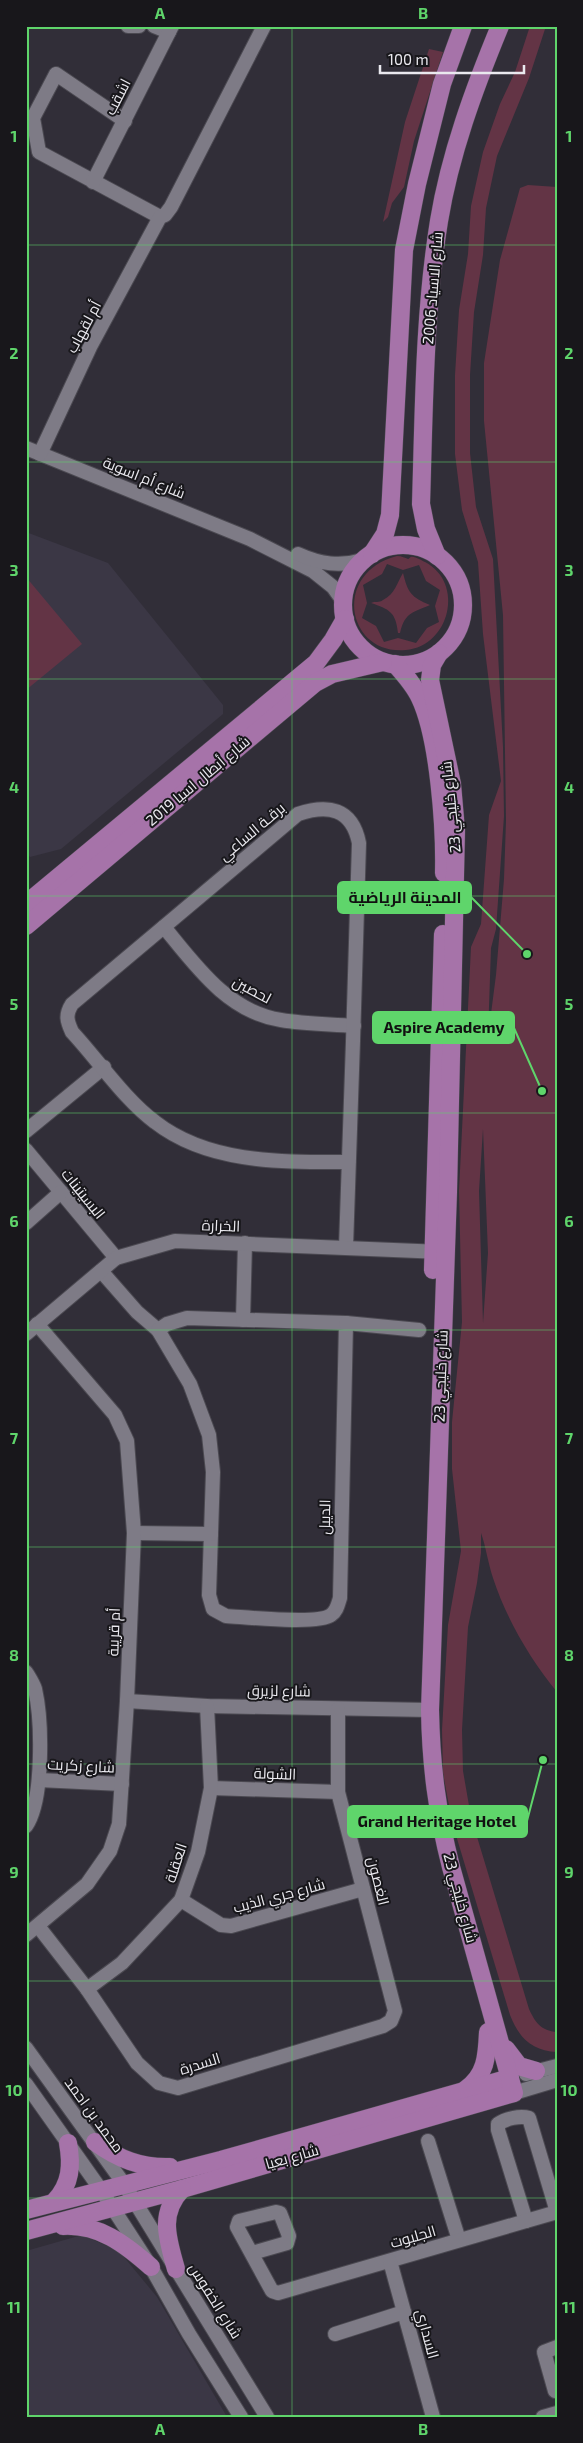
<svg xmlns="http://www.w3.org/2000/svg" width="583" height="2443" font-family="'Exo 2',Cairo,sans-serif">
<style>
.built{fill:#3b3745}
.green{fill:#633445;fill-rule:evenodd}
.lines{fill:none;stroke-linecap:round;stroke-linejoin:round}
.minor-casing{stroke:#4b4951;stroke-width:16}
.major-casing{stroke:#4b4951;stroke-width:19}
.minor{stroke:#7e7b86;stroke-width:14}
.major{stroke:#a673a9;stroke-width:18}
.grid{fill:none;stroke:#5fd56b;stroke-width:1;stroke-opacity:0.55}
.labels{text-anchor:middle;stroke-width:4;stroke-linejoin:round;paint-order:stroke}
.street-label{font-size:15px;fill:#eae9ef;stroke:#18171b}
.leader{fill:none;stroke:#5fd56b;stroke-width:2}
.callout-dot{fill:#5fd56b;stroke:#18171b;stroke-width:2}
.callout{fill:#5fd56b;stroke:#5fd56b;stroke-width:2}
.callout-label{font-size:16px;text-anchor:middle;font-weight:bold;fill:#111}
.neatline{fill:none;stroke:#5fd56b;stroke-width:2}
.grid-label{font-size:16px;text-anchor:middle;font-weight:bold;fill:#5fd56b}
</style>
<rect width="100%" height="100%" fill="#312e38"/>
<!-- built -->
<g class="built">
<path d="M26 532 108 563 223 705V714L61 849 30 857 26 852Z"/>
<path d="M82 2235 119 2251 157 2297 227 2417H26V2251Z"/>
</g>
<!-- green -->
<g class="green">
<path d="M530 26H546L529 78 497 156 486 208 483 255 474 312 470 375V453L476 507 493 559 503 747 504 816 496 929 491 948 488 1037 496 975 504 879 506 821 503 615 484 421V363L500 260 520 188 528 185 557 187V1692C530 1659 506 1618 493 1578 488 1563 486 1547 481 1533V1553L477 1583 468 1627 462 1730 463 1771 471 1817 529 2009C535 2022 541 2031 557 2032V2052C532 2051 519 2038 510 2015L452 1822 443 1773 442 1730 448 1625 461 1551 452 1469V1422L462 1322 459 1191 471 947 481 924 489 815 501 781 483 634 478 562 462 510 455 454V375L459 310 468 254 471 206 483 152 500 104 515 72ZM483 1129 488 1253 483 1323 479 1191Z"/>
<path d="M429 49 443 52 414 141 404 187 392 203 388 217 383 222 405 122Z"/>
<path d="M397 556C402 556 405 558 408 559 409 559 410 557 411 557 415 556 422 561 425 562 465 583 450 646 406 650 347 656 331 573 397 556ZM387 564 403 570 419 565 426 581 440 590 435 606 439 622 427 628 416 643 398 638 384 642 376 626 362 618 367 603 363 585 382 574Z"/>
<path d="M403 573C408 593 411 597 430 605 415 612 405 611 400 633H398C396 612 389 609 371 603 375 601 379 603 383 600 395 594 397 583 403 573Z"/>
<path d="M26 577 82 644 26 690Z"/>
</g>
<g class="lines">
<!-- minor casing -->
<g class="minor-casing">
<g id="minor">
<path d="M128 26H139"/>
<path d="M154 26 169 32"/>
<path d="M125 121 56 74 33 118 39 152 160 217"/>
<path d="M93 182 172 26"/>
<path d="M26 448 250 539 313 571 333 587 343 601"/>
<path d="M40 454 90 347 160 217 165 215 171 207 264 26"/>
<path d="M298 554C320 564 340 567 363 560"/>
<path d="M164 927C196 966 228 1012 281 1020 305 1024 330 1024 354 1026"/>
<path d="M26 1131 104 1067"/>
<path d="M26 1150 116 1258"/>
<path d="M26 1223 61 1192"/>
<path d="M346 1247C351 1112 355 978 359 843 352 808 328 804 298 814L72 1004C65 1015 67 1021 72 1032 98 1060 125 1100 155 1122 209 1164 283 1162 349 1162"/>
<path d="M101 1271 137 1312 158 1330"/>
<path d="M187 1318 346 1323 340 1598C338 1604 337 1611 331 1615 318 1625 245 1617 226 1616L213 1609 209 1595 213 1472 209 1435 190 1384 158 1330 167 1324Z"/>
<path d="M243 1320 245 1243"/>
<path d="M346 1323 419 1330"/>
<path d="M26 1334 116 1258 175 1241 442 1252"/>
<path d="M134 1533 211 1534"/>
<path d="M26 1672C29 1677 33 1683 35 1689 42 1720 44 1800 26 1826"/>
<path d="M127 1701 207 1706 430 1710"/>
<path d="M39 1780 122 1784"/>
<path d="M211 1788 338 1792"/>
<path d="M181 1900 221 1925 231 1926 363 1889"/>
<path d="M38 1926 87 1989 137 2063 159 2083 178 2088 383 2026 391 2021 395 2011 338 1792V1709"/>
<path d="M26 1935 87 1884 110 1851 119 1824 127 1701 134 1533 127 1441 115 1415 37 1324"/>
<path d="M87 1989 122 1963 181 1900 198 1852 211 1788 207 1706"/>
<path d="M26 2048 124 2184 267 2417"/>
<path d="M526 2074 557 2066"/>
<path d="M26 2084 101 2190 151 2267 189 2334 241 2417"/>
<path d="M514 2093 557 2080"/>
<path d="M428 2141 459 2240"/>
<path d="M526 2221 498 2130V2124C505 2119 520 2115 529 2118L557 2212"/>
<path d="M252 2253 287 2243 289 2236 280 2213 276 2212 239 2221 237 2227 272 2291 278 2293 557 2212"/>
<path d="M390 2261 433 2417"/>
<path d="M335 2334 404 2312"/>
<path d="M555 2391 544 2352 557 2347"/>
<path d="M543 2417 557 2413"/>
</g>
</g>
<!-- major casing -->
<g class="major-casing">
<g id="major">
<circle cx="403" cy="605" r="60"/>
<path d="M372 554 385 534 390 515 404 250 417 184 442 84 463 26"/>
<path d="M437 556 426 529 421 504C424 410 424 314 439 221 450 154 474 89 500 26"/>
<path d="M395 664C405 675 414 685 420 698 439 738 445 828 444 873"/>
<path d="M26 904 316 663 333 640 345 619"/>
<path d="M26 926 315 683 332 674 383 662"/>
<path d="M433 1270 443 934"/>
<path d="M506 2049 519 2066 536 2071"/>
<path d="M465 2090C486 2076 487 2056 488 2032"/>
<path d="M95 2142C118 2159 141 2168 170 2167"/>
<path d="M55 2201C71 2184 72 2165 68 2143"/>
<path d="M26 2210 221 2160 510 2078"/>
<path d="M63 2226C99 2224 125 2244 151 2267"/>
<path d="M26 2231 182 2189 514 2093 451 1867C437 1812 431 1766 430 1710L448 1192 456 830 452 784 430 680 432 665 439 653"/>
<path d="M176 2269C168 2240 158 2214 182 2189"/>
</g>
</g>
<!-- minor -->
<use href="#minor" class="minor"/>
<!-- major -->
<use href="#major" class="major"/>
</g>
<!-- grid -->
<path class="grid" d="M292 26V2417M26 245H557M26 462H557M26 679H557M26 896H557M26 1113H557M26 1330H557M26 1547H557M26 1764H557M26 1981H557M26 2198H557"/>
<g class="labels">
<!-- street labels -->
<g class="street-label">
<text transform="translate(118 97) rotate(-63)" y="5">اشقب</text>
<text transform="translate(433 288) rotate(-85)" y="5">شارع الاسياد 2006</text>
<text transform="translate(84 327) rotate(-62)" y="5">أم لقهاب</text>
<text transform="translate(144 478) rotate(22)" y="5">شارع أم اسوية</text>
<text transform="translate(198 781) rotate(-40)" y="5">شارع أبطال اسيا 2019</text>
<text transform="translate(451 807) rotate(-96)" y="5">شارع خليجي 23</text>
<text transform="translate(252 832) rotate(-40)" y="5">برقـة الساعي</text>
<text transform="translate(252 990) rotate(28)" y="5">لحصين</text>
<text transform="translate(83 1194) rotate(51)" y="5">البسيتينات</text>
<text transform="translate(221 1226) rotate(2)" y="5">الخرارة</text>
<text transform="translate(441 1376) rotate(-88)" y="5">شارع خليجي 23</text>
<text transform="translate(325 1517) rotate(-89)" y="5">الديبل</text>
<text transform="translate(114 1632) rotate(-88)" y="5">أم قريبة</text>
<text transform="translate(279 1691) rotate(1)" y="5">شارع لزيرق</text>
<text transform="translate(81 1766) rotate(3)" y="5">شارع زكريت</text>
<text transform="translate(275 1774) rotate(2)" y="5">الشولة</text>
<text transform="translate(176 1863) rotate(-72)" y="5">العقلة</text>
<text transform="translate(378 1881) rotate(76)" y="5">الغصون</text>
<text transform="translate(279 1896) rotate(-15)" y="5">شارع جري الذيب</text>
<text transform="translate(460 1898) rotate(75)" y="5">شارع خليجي 23</text>
<text transform="translate(200 2064) rotate(-17)" y="5">السدرة</text>
<text transform="translate(94 2115) rotate(54)" y="5">محمد بن احمد</text>
<text transform="translate(292 2157) rotate(-16)" y="5">شارع بعيا</text>
<text transform="translate(413 2237) rotate(-16)" y="5">الجلبوت</text>
<text transform="translate(215 2301) rotate(58)" y="5">شارع الخفوس</text>
<text transform="translate(427 2334) rotate(75)" y="5">السداري</text>
</g>
</g>
<!-- callouts -->
<path class="leader" d="M527 954L471 897M542 1091L514 1028M543 1760L527 1821"/>
<g class="callout-dot">
<circle cx="527" cy="954" r="5"/>
<circle cx="542" cy="1091" r="5"/>
<circle cx="543" cy="1760" r="5"/>
</g>
<g class="callout">
<rect x="338" y="882" width="133" height="31" rx="5"/>
<rect x="373" y="1012" width="141" height="31" rx="5"/>
<rect x="348" y="1806" width="179" height="31" rx="5"/>
</g>
<g class="callout-label">
<text x="405" y="903">المدينة الرياضية</text>
<text x="444" y="1033">Aspire Academy</text>
<text x="437" y="1827">Grand Heritage Hotel</text>
</g>
<!-- border -->
<rect width="583" height="2443" fill="none" stroke="#18171b" stroke-width="55"/>
<!-- scale -->
<path d="M380 65v8h144v-8" fill="none" stroke="#eae9ef" stroke-width="2.5"/>
<text x="388" y="65" font-size="15" fill="#eae9ef" stroke="#18171b" stroke-width="4" paint-order="stroke">100 m</text>
<rect x="28" y="28" width="528" height="2388" class="neatline"/>
<g class="grid-label">
<text x="160" y="19">A</text>
<text x="423" y="19">B</text>
<text x="14" y="142">1</text>
<text x="569" y="142">1</text>
<text x="14" y="359">2</text>
<text x="569" y="359">2</text>
<text x="14" y="576">3</text>
<text x="569" y="576">3</text>
<text x="14" y="793">4</text>
<text x="569" y="793">4</text>
<text x="14" y="1010">5</text>
<text x="569" y="1010">5</text>
<text x="14" y="1227">6</text>
<text x="569" y="1227">6</text>
<text x="14" y="1444">7</text>
<text x="569" y="1444">7</text>
<text x="14" y="1661">8</text>
<text x="569" y="1661">8</text>
<text x="14" y="1878">9</text>
<text x="569" y="1878">9</text>
<text x="14" y="2096">10</text>
<text x="569" y="2096">10</text>
<text x="14" y="2313">11</text>
<text x="569" y="2313">11</text>
<text x="160" y="2435">A</text>
<text x="423" y="2435">B</text>
</g>
</svg>
